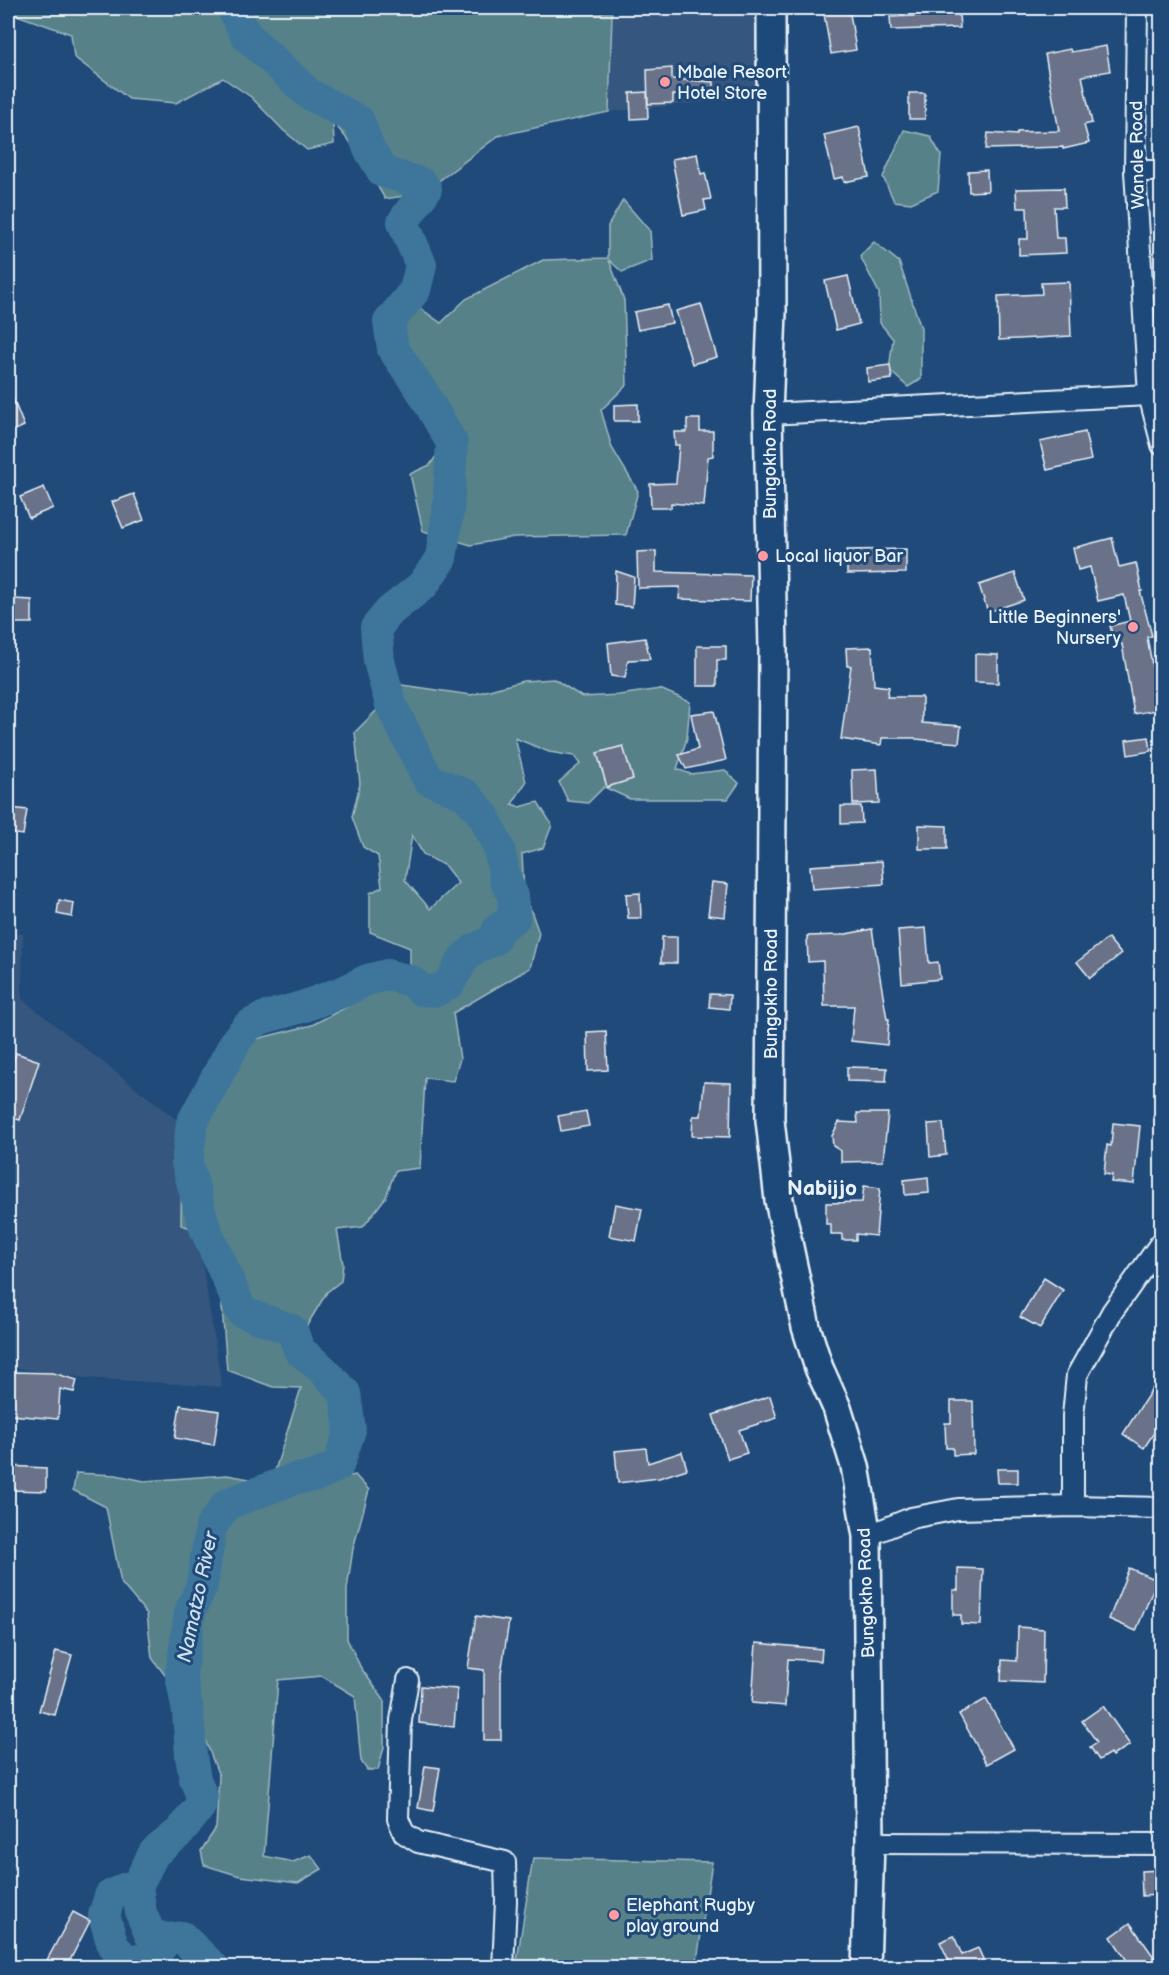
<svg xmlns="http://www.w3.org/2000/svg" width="1169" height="1975" font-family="'Balsamiq Sans',sans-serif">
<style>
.built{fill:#35567e}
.green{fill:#578189;stroke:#a0b9c0;stroke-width:1.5;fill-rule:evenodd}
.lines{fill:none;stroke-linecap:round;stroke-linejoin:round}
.stream{stroke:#82a7c0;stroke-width:5}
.river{stroke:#3e769a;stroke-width:32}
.building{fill:#697289;stroke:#e8f1f8;stroke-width:1.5}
.street-casing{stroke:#e8f1f8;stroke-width:24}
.secondary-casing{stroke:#e8f1f8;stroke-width:32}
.street{stroke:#1f4a7a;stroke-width:20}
.secondary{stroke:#1f4a7a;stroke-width:27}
.poi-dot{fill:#ff9aa2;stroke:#1f4a7a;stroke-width:2}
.labels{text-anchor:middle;stroke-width:6;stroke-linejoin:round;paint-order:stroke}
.poi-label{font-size:18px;fill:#e8f1f8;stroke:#1f4a7a;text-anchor:start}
.street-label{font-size:18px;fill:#e8f1f8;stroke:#1f4a7a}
.water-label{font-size:20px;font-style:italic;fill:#cedfea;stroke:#1f4a7a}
.quarter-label{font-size:21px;font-weight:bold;fill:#e8f1f8;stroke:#1f4a7a}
</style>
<rect width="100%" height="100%" fill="#1f4a7a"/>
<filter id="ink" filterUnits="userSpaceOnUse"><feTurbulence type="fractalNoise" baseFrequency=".0167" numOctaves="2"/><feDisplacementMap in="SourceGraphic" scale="12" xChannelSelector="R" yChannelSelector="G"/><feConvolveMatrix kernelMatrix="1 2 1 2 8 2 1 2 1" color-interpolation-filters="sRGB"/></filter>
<g filter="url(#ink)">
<!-- built -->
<g class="built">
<path d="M748 12 757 18 756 97 609 112 612 13Z"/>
<path d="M8 933 23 934 22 999 185 1126 182 1142 191 1210 197 1230 222 1387 86 1378 8 1367Z"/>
</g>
<!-- green -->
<g class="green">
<path d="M8 8H464L527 11 612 13 609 112 498 136 423 193 385 199 357 151 333 122 334 144 307 150 283 130 251 97 223 78 176 103 129 99 74 57 71 34 8 12Z"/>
<path d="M904 130 930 136 941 155 938 191 911 203 894 201 883 177Z"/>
<path d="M623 200 650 231 652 260 622 272 609 260 624 300 627 385 601 410 612 448 638 491 626 535 514 537 471 545 423 531 410 474 430 465 443 446 422 368 380 330 399 293 441 323 466 299 543 260 608 258V226Z"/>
<path d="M874 242 899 262 921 328V379L908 387 889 370 893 339 880 323 879 293 860 256Z"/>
<path d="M554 679 582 697 619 695 660 689 690 702 687 738 677 769 690 774 725 770 739 783 728 799H630L604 787 588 803 568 801 559 782 580 764 574 756 549 752 515 738 526 782 512 804 520 807 538 802 552 825 543 848 522 854 524 891 539 933 530 968 453 1013 460 1059 453 1081 425 1078 420 1168 395 1171 386 1197 363 1227 337 1230 343 1264 341 1281 327 1292 306 1327 308 1350C356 1387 361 1394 352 1455L328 1462 298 1487 355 1475 369 1490 353 1549 347 1589V1639L361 1668 384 1700V1747L378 1770H367L361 1761 355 1696 322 1676 278 1680 264 1856 293 1862 311 1855 322 1869 298 1883 240 1876 204 1865 201 1851 216 1828 219 1776 196 1716 152 1658 147 1614 121 1583 106 1507 73 1490 76 1473 116 1475 144 1481 227 1475 271 1483 301 1388 273 1387 227 1370 220 1283V1237L181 1225 182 1142 189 1116 207 1076 244 1042 312 1025 410 974V948L370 932V893L382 887 378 856 363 847 352 817 360 784 355 732 402 685 471 695 523 681ZM412 835 423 854 445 866 458 883 430 909 405 880Z"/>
<path d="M533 1858 712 1862 696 1967H516Z"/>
</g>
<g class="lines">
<!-- stream -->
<path class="stream" d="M607 8H721"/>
<!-- river -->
<g class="river">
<path d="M137 1886 126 1888 110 1896 104 1915 113 1946 125 1959 143 1961 157 1952 167 1939"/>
<path d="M214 1968 182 1937 167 1939 150 1934 141 1913 137 1886 154 1853 180 1832 200 1806 202 1796 195 1779 191 1756 188 1712 181 1675 190 1612 202 1585 211 1527 227 1504 294 1479 315 1476 338 1466 350 1430 345 1393 322 1369 299 1350 292 1330 242 1312 205 1228 187 1163 192 1123 237 1039 248 1026 263 1018 302 1007 345 991 367 980 387 975 411 981 421 990 436 991 449 984 464 958 475 949 494 940 498 929 514 918 513 896 505 879 499 849 484 816 466 795 428 779 391 705 379 661 376 628 390 611 423 585 441 558 448 512 452 443 422 391 393 349 389 322 415 290 421 265 403 222 426 189 421 183 383 172 369 149 359 121 309 94 246 35 232 8"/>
</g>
</g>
<!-- building -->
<g class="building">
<path d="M823 8H849L856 50 831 54Z"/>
<path d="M959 14 960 28 891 30 890 17Z"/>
<path d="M1106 46 1110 71 1082 76 1092 123 1084 125 1089 143 1063 149V147L986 149 988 133 1017 135V132L1059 131 1045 54 1070 49 1071 52Z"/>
<path d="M672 68V79L714 82V97L673 95V103L648 104 647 70Z"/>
<path d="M647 92 648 118 631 119 630 93Z"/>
<rect x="909" y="93" width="16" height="26"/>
<path d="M859 127 869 177 844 182 843 177 834 179 824 135Z"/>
<path d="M697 154 701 174 705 173 711 199 704 200 706 210 683 215 672 159Z"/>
<path d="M987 170 988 191 969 192 968 171Z"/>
<path d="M1064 188 1065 207H1054L1056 238H1065L1066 253 1019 255V239H1028L1027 208H1017L1016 189Z"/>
<path d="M848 276 859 324 836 330 825 281Z"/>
<path d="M1069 282 1071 336 999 340 998 296 1042 294 1041 283Z"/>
<path d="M701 304 717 357 692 364 676 311Z"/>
<path d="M668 305 672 323 638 330 634 312Z"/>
<path d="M890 365 892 379 868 382 867 368Z"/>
<path d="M8 386 24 426 8 433Z"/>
<path d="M638 404V421H614V405Z"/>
<path d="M687 419H700V431H713V456L708 457 704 506 671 503V508H651L650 484 676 483 679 445H675L674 432H687Z"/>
<path d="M1085 432 1091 460 1047 470 1040 442Z"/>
<path d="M44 487 53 508 29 518 20 497Z"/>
<path d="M134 494 144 520 123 528 112 502Z"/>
<path d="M1112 538 1119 567 1136 563 1142 591H1140L1152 636 1147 637 1155 681 1161 680V702L1156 703 1157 710 1134 714 1122 644 1115 645 1110 626 1130 621 1124 595 1098 601 1090 567 1078 570 1073 548Z"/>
<path d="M906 549V573L847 574V550Z"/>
<path d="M656 551V572L751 575 750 601 679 599 680 587 638 588 637 552Z"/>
<path d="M616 571 634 577 632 607 615 605Z"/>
<path d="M1015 573 1024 600 988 612 979 585Z"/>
<path d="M13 599 32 600V623H12Z"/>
<path d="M645 638 650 659 628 660 625 678 611 676 608 643Z"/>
<path d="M697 646H726V660H717V686H697Z"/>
<path d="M872 647 874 685 889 687 887 697H922V723L961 726 959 743 916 739 915 738H882L881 745 841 739 851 666H847L846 648Z"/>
<path d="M975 654 998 655V683L975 682Z"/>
<path d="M714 711 726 760 686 769 679 755 698 749 691 714Z"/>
<path d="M1149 737 1151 751 1128 755 1126 740Z"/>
<path d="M623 746 633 779 607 787 597 753Z"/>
<path d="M877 769 879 803 853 804 852 770Z"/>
<path d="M841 806H861L862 823 841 824Z"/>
<path d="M11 808 27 810 23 835 8 833Z"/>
<path d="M919 825 947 826V849H919Z"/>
<path d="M882 861 884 884 812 889 810 866Z"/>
<path d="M712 882 728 884 725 917 708 915Z"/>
<path d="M640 893 641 918H628L626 894Z"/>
<path d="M59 900 74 903 72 917 57 914Z"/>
<path d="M926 928 929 963 938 962 940 979 902 983 898 930Z"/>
<path d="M872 929 887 1019H889L887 1045 851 1041 854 1006H824L823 961 808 962 807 936 841 935Z"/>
<path d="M662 937H677V963H661Z"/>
<path d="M1108 938 1121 954 1090 978 1077 962Z"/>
<path d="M710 994 730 995 729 1009 709 1007Z"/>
<path d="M606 1031 608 1070 588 1071 587 1032Z"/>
<path d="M16 1053 39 1061 20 1120 8 1116V1078Z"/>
<path d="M847 1067 887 1068 886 1082 847 1081Z"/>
<path d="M704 1082 731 1083 730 1137 692 1136 693 1116H701Z"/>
<path d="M586 1111 589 1126 561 1131 558 1116Z"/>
<path d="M857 1113H888L883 1161 841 1162V1151L833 1146 832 1136 839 1122 858 1123Z"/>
<path d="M943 1123 946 1155 930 1157 928 1124Z"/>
<path d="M1113 1123 1140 1126 1134 1184 1111 1182 1112 1175 1104 1174 1107 1145 1111 1146Z"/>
<path d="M928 1177 929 1193 905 1195 904 1180Z"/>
<path d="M864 1186 880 1188 876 1236 856 1234V1240H842V1234H831V1224H826V1203L862 1202Z"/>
<path d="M615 1204 642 1209 636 1241 609 1236Z"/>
<path d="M1044 1278 1063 1290 1040 1328 1020 1317Z"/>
<path d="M13 1372 53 1373 77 1380 74 1392 60 1389 58 1419 10 1415 11 1397H8V1384H12Z"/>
<path d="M1161 1375V1422L1144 1448 1123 1434Z"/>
<path d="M770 1396 777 1418 739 1430 747 1453 728 1459 713 1415Z"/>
<path d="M951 1401H973L974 1454 953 1455V1448H946L945 1423H951Z"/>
<path d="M180 1405 219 1411 214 1445 175 1438Z"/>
<path d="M646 1448 648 1463 682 1452 687 1469 659 1478 618 1483 615 1451Z"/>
<path d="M8 1466 46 1468V1491L8 1490Z"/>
<path d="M997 1469H1018V1483H998Z"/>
<path d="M958 1568 983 1569 981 1625 961 1624V1615H953V1590H958Z"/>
<path d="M1129 1568 1157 1580 1136 1631 1109 1619Z"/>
<path d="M476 1616 509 1621 501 1674V1740H484V1670L468 1668Z"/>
<path d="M1018 1627 1044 1629 1043 1683 1001 1681 1002 1660 1017 1661Z"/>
<path d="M756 1643 822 1649 821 1661 788 1659 785 1706 752 1703Z"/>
<path d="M56 1651 72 1655 55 1715 39 1711Z"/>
<path d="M421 1686 457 1689 454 1727 419 1723Z"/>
<path d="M986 1699 1014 1749 987 1764 959 1714Z"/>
<path d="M1103 1706 1130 1745 1112 1756 1110 1753 1099 1760 1090 1747 1097 1742 1082 1721Z"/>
<path d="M425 1766 440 1768 433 1811 418 1808Z"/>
<path d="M1161 1870V1895L1142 1896 1141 1871Z"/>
<path d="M73 1912 90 1921 66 1968H61L47 1960Z"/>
<path d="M1130 1923 1161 1967V1968H1132L1111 1937Z"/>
<path d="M954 1936 962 1955 978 1948 987 1968H935L949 1961 940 1942Z"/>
</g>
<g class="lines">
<!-- street casing -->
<g class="street-casing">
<g id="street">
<path d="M1137 8 1135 171 1149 395 1162 445"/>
<path d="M1135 171H1162"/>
<path d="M768 414 1149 395"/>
<path d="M1073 1506V1416L1077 1375 1112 1312 1160 1244"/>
<path d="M867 1536 911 1518 958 1509 1073 1506 1162 1508"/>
<path d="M408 1680 401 1720 398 1819 404 1833 418 1842 505 1862 506 1901 503 1968"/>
<path d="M870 1843 1162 1844"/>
</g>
</g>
<!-- secondary casing -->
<g class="secondary-casing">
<path id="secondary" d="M771 8 772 312 768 414 773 650 770 1120 779 1200 806 1327 819 1368 837 1408 855 1466 867 1536 870 1843 866 1968"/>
</g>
<!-- street -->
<use href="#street" class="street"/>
<!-- secondary -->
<use href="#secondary" class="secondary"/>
</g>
</g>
<!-- markers -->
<g class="poi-dot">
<circle cx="665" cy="82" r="6"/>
<circle cx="763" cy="556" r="6"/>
<circle cx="1133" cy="627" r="6"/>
<circle cx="614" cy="1915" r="6"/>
</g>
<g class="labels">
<!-- poi labels -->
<g class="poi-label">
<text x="677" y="78">Mbale Resort<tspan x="677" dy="21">Hotel Store</tspan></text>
<text x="775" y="562">Local liquor Bar</text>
<text x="1121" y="623" text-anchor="end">Little Beginners'<tspan x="1121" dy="21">Nursery</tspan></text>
<text x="626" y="1911">Elephant Rugby<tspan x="626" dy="21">play ground</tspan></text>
</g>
<!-- street labels -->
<g class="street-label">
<text transform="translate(1137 155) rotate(-91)" y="6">Wanale Road</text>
<text transform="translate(770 454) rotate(-90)" y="6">Bungokho Road</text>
<text transform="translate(771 994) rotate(-90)" y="6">Bungokho Road</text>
<text transform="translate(866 1593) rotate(-92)" y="6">Bungokho Road</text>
</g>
<!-- water labels -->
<g class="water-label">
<text transform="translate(197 1597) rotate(-78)" y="7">Namatzo River</text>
</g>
<!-- quarter labels -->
<g class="quarter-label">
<text x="822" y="1195">Nabijjo</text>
</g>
</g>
<!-- margin -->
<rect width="1169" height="1975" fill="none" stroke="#1f4a7a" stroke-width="30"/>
<rect x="15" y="15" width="1139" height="1945" fill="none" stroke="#e8f1f8" stroke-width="2" filter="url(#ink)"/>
</svg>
